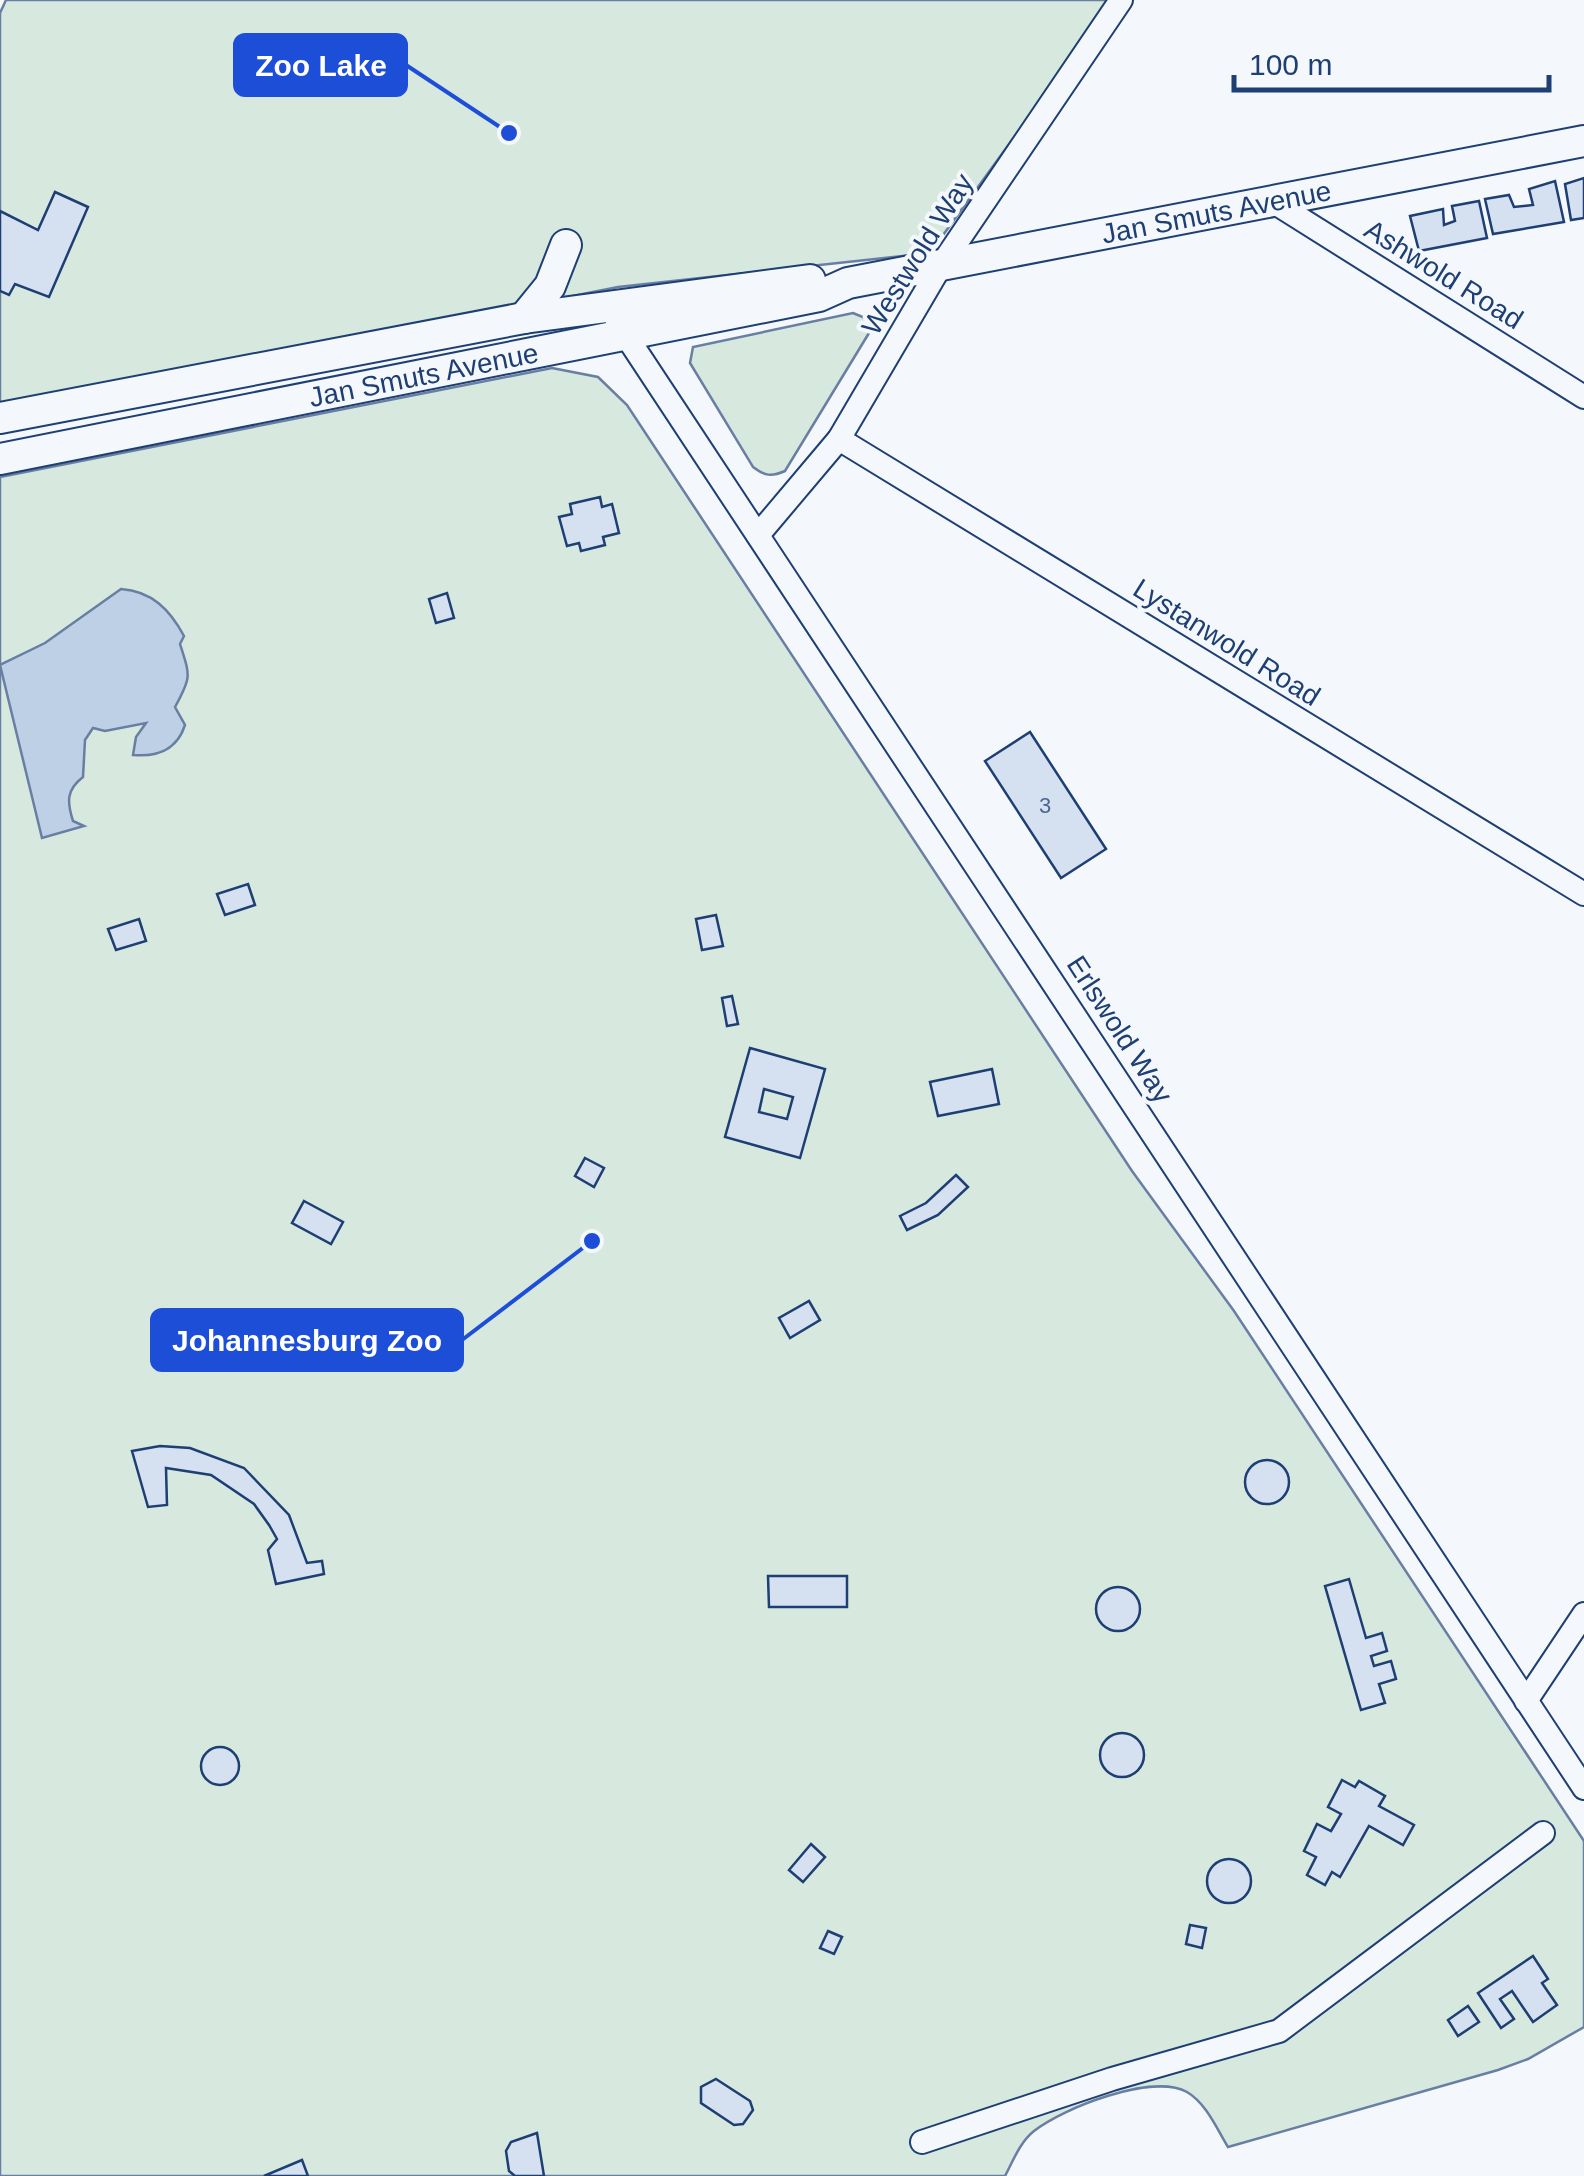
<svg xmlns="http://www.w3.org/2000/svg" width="1584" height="2176" font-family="Arial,sans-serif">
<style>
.green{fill:#d7e8df;stroke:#687fa3;stroke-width:2.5}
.water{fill:#bed0e5;stroke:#687fa3;stroke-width:2.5}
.building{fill:#d5e0f0;stroke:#1d3f73;stroke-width:2.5;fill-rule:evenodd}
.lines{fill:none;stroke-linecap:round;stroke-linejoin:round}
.minor-casing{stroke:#1d3f73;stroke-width:26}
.major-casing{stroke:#1d3f73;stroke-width:34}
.minor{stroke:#f4f7fb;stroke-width:22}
.major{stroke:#f4f7fb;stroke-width:30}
.labels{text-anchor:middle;stroke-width:8;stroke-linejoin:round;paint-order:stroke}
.number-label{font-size:22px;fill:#4b6792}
.street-label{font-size:28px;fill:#1d3f73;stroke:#f4f7fb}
.leader{fill:none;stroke:#1d4ed8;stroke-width:4}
.callout-dot{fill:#1d4ed8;stroke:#f4f7fb;stroke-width:4}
.callout{fill:#1d4ed8;stroke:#1d4ed8;stroke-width:4}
.callout-label{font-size:30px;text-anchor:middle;font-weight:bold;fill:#fff}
</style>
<rect width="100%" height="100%" fill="#f4f7fb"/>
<!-- green -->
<g class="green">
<path d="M6 0H1114L930 253 618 287 0 409V13Z"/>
<path d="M853 313 870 320 869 333 785 471C771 477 765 476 753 467L690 363 693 347Z"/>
<path d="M552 368 598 377 627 405 1132 1171 1234 1311 1584 1841V2027L1528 2059 1498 2070 1228 2147C1217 2129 1206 2103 1187 2092 1152 2073 1063 2108 1034 2131 1020 2142 1013 2161 1005 2176H0V477Z"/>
</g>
<!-- water -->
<path class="water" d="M121 589C152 591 170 610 184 636L180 644C190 676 192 676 175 707L185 725C177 750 158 757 133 755L136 737 146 723 105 731 93 728 85 740 83 777C66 790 67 802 73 821L84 826 42 838 0 665 45 643Z"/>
<!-- building -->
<g class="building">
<path d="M1584 178V218L1571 220 1565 184Z"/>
<path d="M1555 181 1564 222 1493 234 1485 199 1509 195 1514 207 1533 205 1529 189Z"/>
<path d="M55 192 88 207 49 297 15 284 9 295 0 291V211L38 230Z"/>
<path d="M1479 201 1487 238 1419 251 1410 216 1443 209 1444 225 1455 221 1452 206Z"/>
<path d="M600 497 602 507 612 504 619 533 603 537 605 545 581 551 579 543 567 546 559 517 572 514 570 504Z"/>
<path d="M447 593 454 618 436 623 429 599Z"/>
<path d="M1030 732 1106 849 1061 878 985 761Z"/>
<path d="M248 884 255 905 225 915 217 894Z"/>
<path d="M716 915 723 946 702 950 696 919Z"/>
<path d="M139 919 146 941 116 950 108 929Z"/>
<path d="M732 996 738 1024 727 1026 722 998Z"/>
<path d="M750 1048 825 1069 800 1158 725 1137ZM764 1089 793 1097 787 1119 759 1112Z"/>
<path d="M992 1069 999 1104 938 1116 930 1082Z"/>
<path d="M585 1158 604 1168 594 1187 575 1176Z"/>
<path d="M956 1175 968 1187 938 1215 907 1230 900 1216 926 1203Z"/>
<path d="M304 1201 343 1222 331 1244 292 1223Z"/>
<path d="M809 1301 820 1320 790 1338 779 1318Z"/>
<path d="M160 1446 190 1448 244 1468 289 1515 307 1563 322 1561 324 1574 276 1584 268 1550 277 1539 269 1525 254 1504 211 1475 166 1468 167 1505 148 1507 132 1451Z"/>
<circle cx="1267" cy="1482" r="22"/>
<path d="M768 1576H847V1607H769Z"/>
<path d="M1349 1579 1366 1638 1382 1633 1387 1651 1371 1656 1374 1666 1391 1661 1396 1679 1379 1684 1385 1703 1361 1710 1325 1586Z"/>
<circle cx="1118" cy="1609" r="22"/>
<circle cx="1122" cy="1755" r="22"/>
<circle cx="220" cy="1766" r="19"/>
<path d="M1342 1780 1355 1787 1359 1781 1385 1796 1379 1806 1414 1825 1403 1845 1369 1826 1340 1877 1332 1872 1325 1885 1307 1875 1316 1857 1304 1851 1317 1824 1331 1831 1341 1814 1328 1807Z"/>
<path d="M811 1844 825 1857 803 1882 789 1870Z"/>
<circle cx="1229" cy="1881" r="22"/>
<path d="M1190 1925 1206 1928 1202 1948 1186 1944Z"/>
<path d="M828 1931 842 1937 834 1954 820 1948Z"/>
<path d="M1533 1956 1548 1979 1542 1983 1557 2005 1533 2022 1512 1991 1500 1999 1514 2019 1501 2028 1478 1993Z"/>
<path d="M1468 2006 1479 2022 1458 2036 1448 2020Z"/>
<path d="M716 2079 750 2101 753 2110 743 2124 734 2125 701 2103V2087Z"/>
<path d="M537 2133 544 2176H515L509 2171 506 2151 511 2142Z"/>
<path d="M302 2160 308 2176H264Z"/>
</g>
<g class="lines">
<!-- minor casing -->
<g class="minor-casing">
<g id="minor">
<path d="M1272 201 1584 397"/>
<path d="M617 322 1584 1788"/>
<path d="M839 439 1584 894"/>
<path d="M758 535 839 439 940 267 1121 0"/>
<path d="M1526 1701 1584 1614"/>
<path d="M922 2142 1112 2079 1279 2031 1543 1833"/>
</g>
</g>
<!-- major casing -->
<g class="major-casing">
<g id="major">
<path d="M524 318 550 286 566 245"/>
<path d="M0 418 524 318 810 280"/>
<path id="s1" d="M0 459 819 296 848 283 1584 141"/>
</g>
</g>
<!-- minor -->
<use href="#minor" class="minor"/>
<!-- major -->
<use href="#major" class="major"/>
</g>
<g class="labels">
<!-- number labels -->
<g class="number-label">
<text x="1045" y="813">3</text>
</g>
<!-- street labels -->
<g class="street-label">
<text dy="10" stroke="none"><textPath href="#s1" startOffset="1242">Jan Smuts Avenue</textPath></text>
<text transform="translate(917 254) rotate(-58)" y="10">Westwold Way</text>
<text transform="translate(1444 274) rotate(32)" y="10">Ashwold Road</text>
<text dy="10" stroke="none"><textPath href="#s1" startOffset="432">Jan Smuts Avenue</textPath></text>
<text transform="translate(1227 642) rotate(32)" y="10">Lystanwold Road</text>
<text transform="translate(1120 1029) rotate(57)" y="10">Erlswold Way</text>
</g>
</g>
<!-- callouts -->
<path class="leader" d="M509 133L406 65M592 1241L462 1340"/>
<g class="callout-dot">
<circle cx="509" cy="133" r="10"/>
<circle cx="592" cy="1241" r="10"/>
</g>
<g class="callout">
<rect x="235" y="35" width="171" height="60" rx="10"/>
<rect x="152" y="1310" width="310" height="60" rx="10"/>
</g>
<g class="callout-label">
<text x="321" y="76">Zoo Lake</text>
<text x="307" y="1351">Johannesburg Zoo</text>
</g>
<!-- scale -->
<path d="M1234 75v15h315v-15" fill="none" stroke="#1d3f73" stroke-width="5"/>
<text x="1249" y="75" font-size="30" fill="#1d3f73" stroke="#f4f7fb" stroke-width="8" paint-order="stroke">100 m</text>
</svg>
